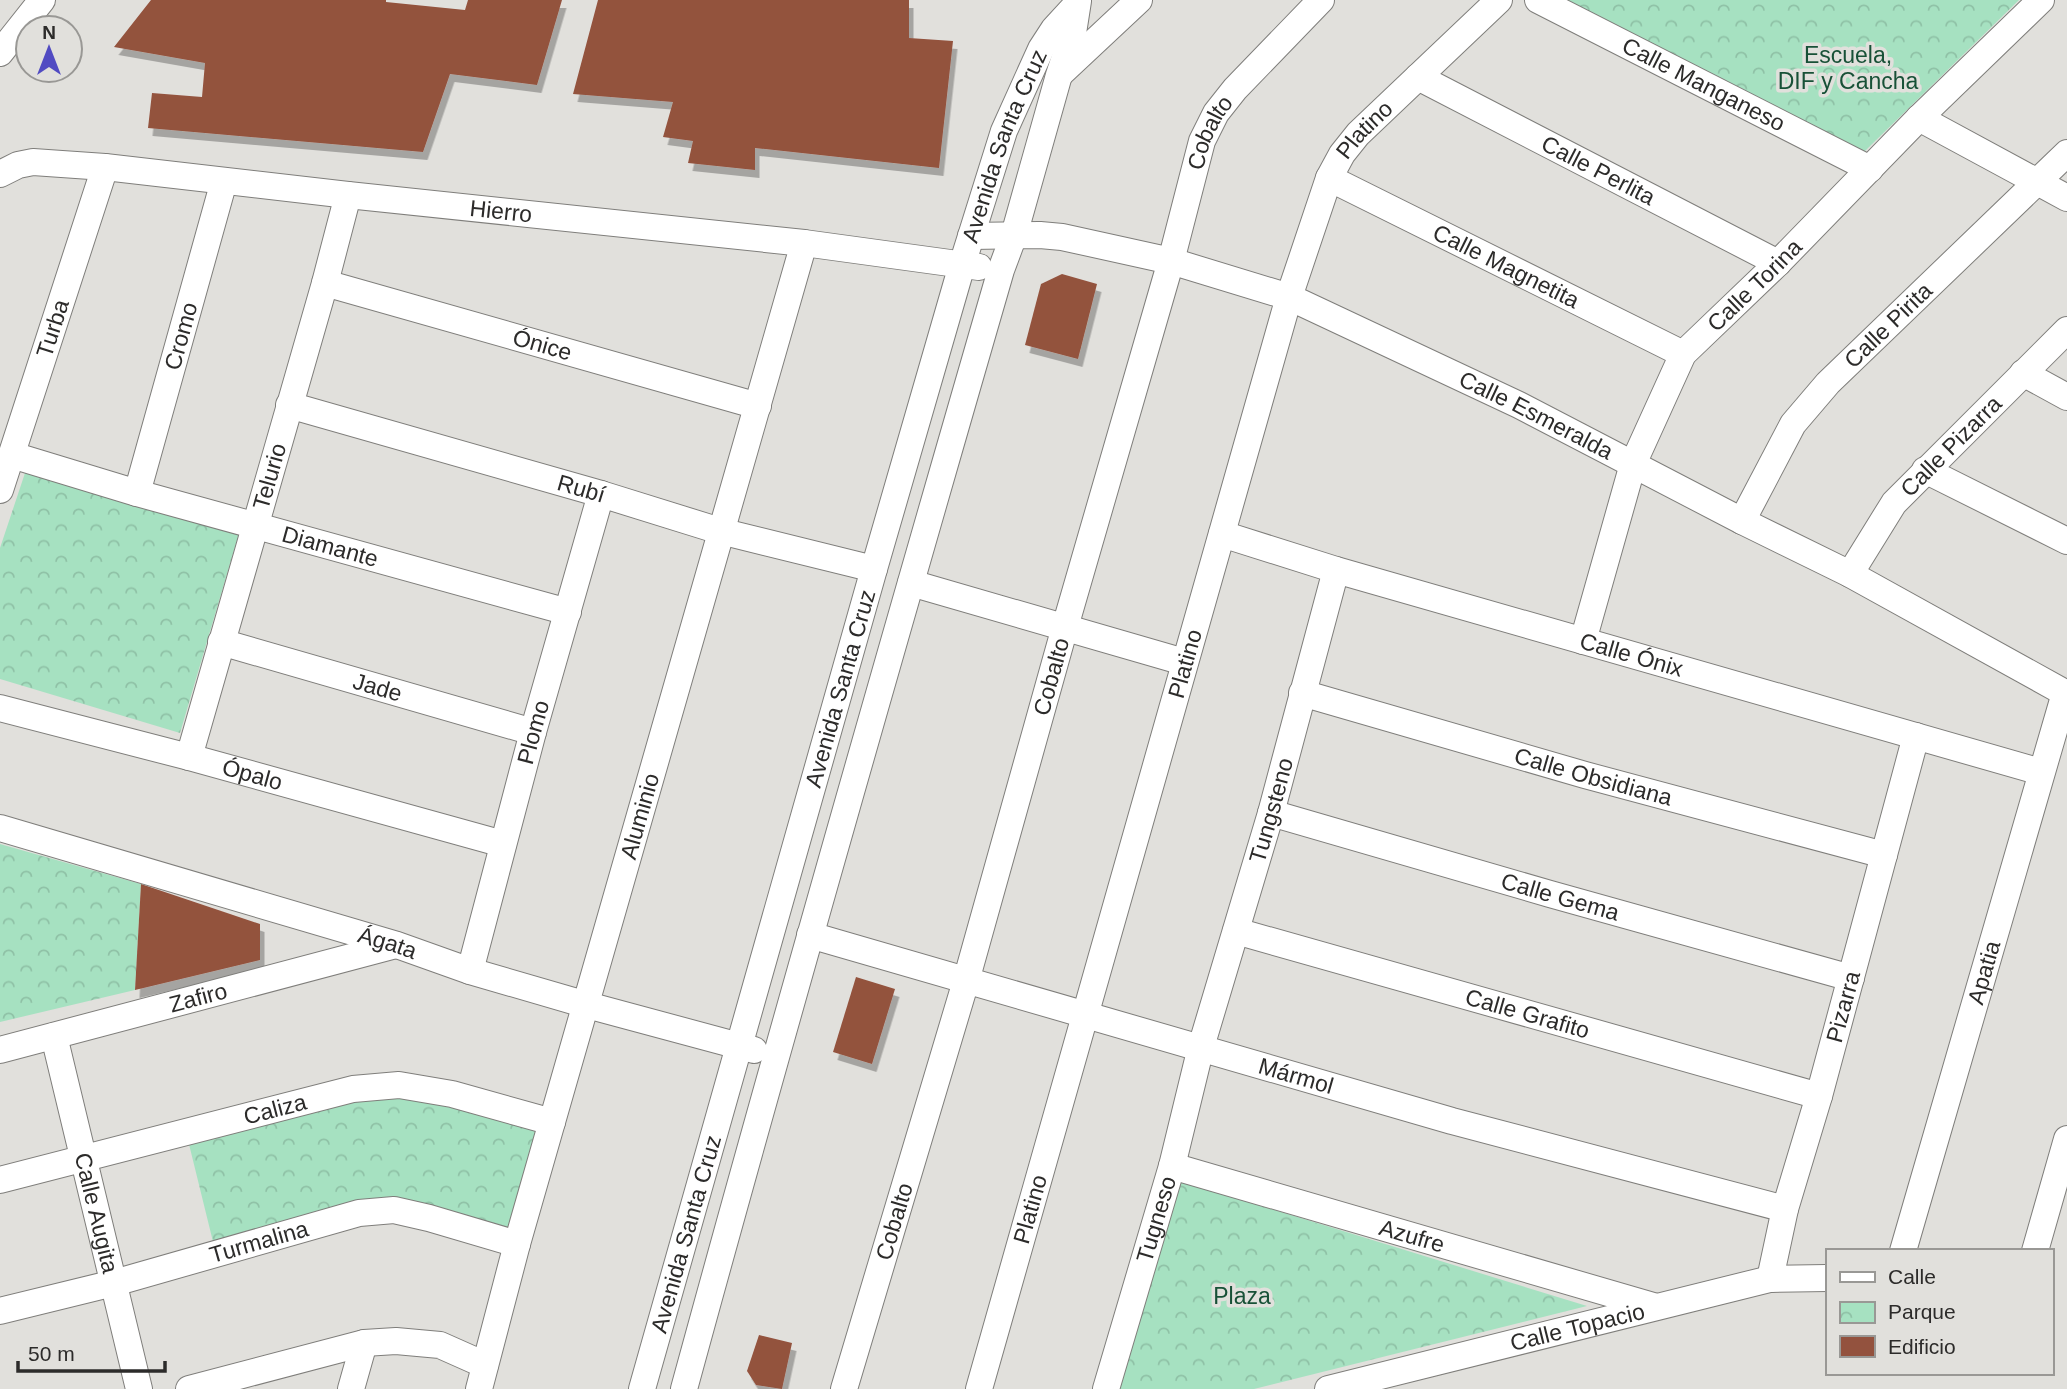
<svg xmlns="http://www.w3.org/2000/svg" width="2067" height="1389" font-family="Arial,sans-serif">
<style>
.park{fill:url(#park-crowns)}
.building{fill:#93523e;filter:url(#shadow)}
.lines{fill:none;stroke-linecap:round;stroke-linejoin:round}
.minor-casing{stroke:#7f7e7b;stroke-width:28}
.minor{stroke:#fff;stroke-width:26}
.labels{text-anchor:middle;stroke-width:7;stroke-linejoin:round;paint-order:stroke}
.park-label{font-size:23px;fill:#185137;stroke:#e1e0dc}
.street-label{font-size:23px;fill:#2c2b2a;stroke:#e1e0dc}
</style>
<defs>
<pattern id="park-crowns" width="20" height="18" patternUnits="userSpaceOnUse" patternTransform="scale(1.75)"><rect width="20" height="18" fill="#a6e1c1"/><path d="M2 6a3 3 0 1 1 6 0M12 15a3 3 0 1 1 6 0" fill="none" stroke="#8fc1a6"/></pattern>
<filter id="shadow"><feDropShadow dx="4.5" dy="8" stdDeviation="0" flood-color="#0004"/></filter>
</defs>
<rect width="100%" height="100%" fill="#e1e0dc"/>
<!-- park -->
<g class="park">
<path d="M1560 0H2019L1864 152Z"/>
<path d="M26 470 240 530 180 733 0 679V548Z"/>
<path d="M0 844 141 884 135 990 0 1022Z"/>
<path d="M353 1089 552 1122 517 1244 394 1210 216 1254 186 1132Z"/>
<path d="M1177 1180 1587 1306 1254 1389H1118Z"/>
</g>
<!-- building -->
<g class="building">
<path d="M151 0H386V2L465 10 468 0H562L537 85 450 74 423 152 148 128 152 93 202 97 205 63 114 47Z"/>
<path d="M598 0H909V38L953 41 939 168 755 148V170L688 163 693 141 663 137 673 102 573 94Z"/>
<path d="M1062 274 1097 284 1078 359 1025 345 1041 284Z"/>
<path d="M141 884 260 924V960L135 990Z"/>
<path d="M856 977 895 989 872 1064 833 1052Z"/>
<path d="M759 1335 792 1343 782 1389 756 1385 747 1371Z"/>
</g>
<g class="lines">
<!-- minor casing -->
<g class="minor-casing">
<g id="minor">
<path id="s1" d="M1538 0 1870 169"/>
<path d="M0 53 42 0"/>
<path d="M1061 73 1139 0"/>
<path id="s2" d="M1418 77 1778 263"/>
<path d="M1919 118 2067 198"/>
<path id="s3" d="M0 174 18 165 33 162 105 167 348 195 804 243 979 267"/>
<path id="s4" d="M1329 178 1683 354"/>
<path id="s5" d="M971 236 1040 235 1062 237 1171 261 1289 297 1519 405 1742 521 1850 574 2067 694"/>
<path id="s6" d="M325 283 758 406"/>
<path d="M2023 373 2067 397"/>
<path id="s7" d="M289 405 601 494 720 531 874 569"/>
<path id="s8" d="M12 455 137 493 568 612"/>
<path d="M1925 470 2067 541"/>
<path id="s9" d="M0 490 105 167"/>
<path id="s10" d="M137 493 224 181"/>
<path id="s11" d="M1742 521 1793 424 1828 383 2067 153"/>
<path id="s12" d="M1222 534 1336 570 2041 772"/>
<path id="s13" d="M1850 574 1894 503 2067 330"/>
<path d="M911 583 1184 662"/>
<path id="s14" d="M1583 641 1633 464 1683 354 1778 263 1919 118 2041 0"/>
<path id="s15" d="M221 642 533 732"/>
<path id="s16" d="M1302 693 1585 775 1884 855"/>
<path id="s17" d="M0 708 189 757 503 844"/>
<path id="s18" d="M189 757 325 283 348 195"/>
<path id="s19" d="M1271 813 1550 894 1851 978"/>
<path id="s20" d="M0 828 397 945 470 971 587 1005 754 1050"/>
<path id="s21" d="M1236 931 1819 1096"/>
<path id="s22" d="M810 935 1452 1121 1785 1209"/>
<path id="s23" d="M470 971 533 732 601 494"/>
<path id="s24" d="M54 1036 139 1389"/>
<path id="s25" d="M0 1050 396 945"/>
<path id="s26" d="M1172 1166 1653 1306"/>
<path id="s27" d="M0 1180 353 1089 399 1085 452 1094 552 1122"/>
<path id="s28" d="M1903 1251 2065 693"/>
<path d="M2035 1251 2067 1139"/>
<path id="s29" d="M1770 1279 1785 1209 1819 1096 1916 736"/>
<path id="s30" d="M0 1311 114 1283 359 1213 394 1210 429 1218 517 1244"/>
<path d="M189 1389 364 1343 396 1341 440 1345 485 1365"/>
<path d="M351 1389 364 1343"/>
<path id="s31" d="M479 1389 517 1244 804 243"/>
<path id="s32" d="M642 1389 874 569 962 265 1004 131 1041 49 1054 29 1077 4"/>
<path d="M684 1389C786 1015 893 643 1001 270L1014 235 1059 75 1073 33 1078 1"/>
<path id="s33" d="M844 1389 966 981 1065 627 1171 261 1202 141 1216 113 1235 89 1321 0"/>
<path id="s34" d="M979 1389 1289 297 1329 178 1342 154 1358 134 1499 0"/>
<path id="s35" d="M1106 1389 1172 1166 1201 1047 1271 813 1336 570"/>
<path id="s36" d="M1328 1389 1770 1279 1827 1278"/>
</g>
</g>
<!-- minor -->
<use href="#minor" class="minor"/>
</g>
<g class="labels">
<!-- park labels -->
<g class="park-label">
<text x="1848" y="63">Escuela,<tspan x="1848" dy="26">DIF y Cancha</tspan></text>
<text x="1242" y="1304">Plaza</text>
</g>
<!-- street labels -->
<g class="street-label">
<text dy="8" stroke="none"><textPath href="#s1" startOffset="186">Calle Manganeso</textPath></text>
<text dy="8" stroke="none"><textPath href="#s34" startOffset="1321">Platino</textPath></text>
<text dy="8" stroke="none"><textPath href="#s33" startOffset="1309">Cobalto</textPath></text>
<text dy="8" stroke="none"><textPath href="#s32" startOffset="1295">Avenida Santa Cruz</textPath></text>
<text dy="8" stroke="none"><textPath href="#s2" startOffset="203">Calle Perlita</textPath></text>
<text dy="8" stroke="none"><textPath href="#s3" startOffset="506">Hierro</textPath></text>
<text dy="8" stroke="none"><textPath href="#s4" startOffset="198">Calle Magnetita</textPath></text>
<text dy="8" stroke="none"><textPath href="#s14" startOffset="404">Calle Torina</textPath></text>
<text dy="8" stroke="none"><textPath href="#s11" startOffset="247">Calle Pirita</textPath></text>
<text dy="8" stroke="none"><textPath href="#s9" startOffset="170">Turba</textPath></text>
<text dy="8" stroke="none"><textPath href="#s10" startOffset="163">Cromo</textPath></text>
<text dy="8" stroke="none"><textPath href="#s6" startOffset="226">Ónice</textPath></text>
<text dy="8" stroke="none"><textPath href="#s5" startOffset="600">Calle Esmeralda</textPath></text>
<text dy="8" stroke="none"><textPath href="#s13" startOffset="164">Calle Pizarra</textPath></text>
<text dy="8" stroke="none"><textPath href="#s18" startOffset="292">Telurio</textPath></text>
<text dy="8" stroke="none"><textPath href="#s7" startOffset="304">Rubí</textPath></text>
<text dy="8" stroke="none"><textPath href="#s8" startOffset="331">Diamante</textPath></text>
<text dy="8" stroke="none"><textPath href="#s12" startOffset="427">Calle Ónix</textPath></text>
<text dy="8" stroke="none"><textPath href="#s34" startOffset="754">Platino</textPath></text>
<text dy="8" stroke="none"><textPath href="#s33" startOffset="742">Cobalto</textPath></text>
<text dy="8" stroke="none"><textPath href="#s15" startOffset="163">Jade</textPath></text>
<text dy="8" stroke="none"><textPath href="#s32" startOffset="728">Avenida Santa Cruz</textPath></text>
<text dy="8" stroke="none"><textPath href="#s23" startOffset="247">Plomo</textPath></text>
<text dy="8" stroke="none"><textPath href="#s17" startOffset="261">Ópalo</textPath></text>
<text dy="8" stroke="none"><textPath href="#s16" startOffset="303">Calle Obsidiana</textPath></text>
<text dy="8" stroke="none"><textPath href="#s35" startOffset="602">Tungsteno</textPath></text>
<text dy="8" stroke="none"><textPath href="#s31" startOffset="595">Aluminio</textPath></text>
<text dy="8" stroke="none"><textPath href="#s19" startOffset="301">Calle Gema</textPath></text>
<text dy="8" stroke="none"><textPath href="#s20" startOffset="404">Ágata</textPath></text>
<text dy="8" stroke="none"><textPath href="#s28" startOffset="290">Apatia</textPath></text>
<text dy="8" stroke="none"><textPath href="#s25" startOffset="205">Zafiro</textPath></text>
<text dy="8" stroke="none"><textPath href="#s29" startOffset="282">Pizarra</textPath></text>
<text dy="8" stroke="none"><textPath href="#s21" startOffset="303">Calle Grafito</textPath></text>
<text dy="8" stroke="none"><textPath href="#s22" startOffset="506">Mármol</textPath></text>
<text dy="8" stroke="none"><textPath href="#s27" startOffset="284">Caliza</textPath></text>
<text dy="8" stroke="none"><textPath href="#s34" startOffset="187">Platino</textPath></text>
<text dy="8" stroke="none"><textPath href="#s24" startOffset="182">Calle Augita</textPath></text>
<text dy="8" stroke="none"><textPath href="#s35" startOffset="177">Tugneso</textPath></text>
<text dy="8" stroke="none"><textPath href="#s33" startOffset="175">Cobalto</textPath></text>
<text dy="8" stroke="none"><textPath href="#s32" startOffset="161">Avenida Santa Cruz</textPath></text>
<text dy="8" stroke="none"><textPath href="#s26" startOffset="250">Azufre</textPath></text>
<text dy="8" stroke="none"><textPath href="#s30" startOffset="268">Turmalina</textPath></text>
<text dy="8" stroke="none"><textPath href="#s36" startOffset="257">Calle Topacio</textPath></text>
</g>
</g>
<!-- legend -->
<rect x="1826" y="1249" width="228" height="126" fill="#e1e0dc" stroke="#999895" stroke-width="2"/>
<rect x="1840" y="1272" width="35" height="10" fill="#ffffff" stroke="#999895" stroke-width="2"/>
<text x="1888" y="1284" font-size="21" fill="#2c2b2a">Calle</text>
<rect x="1840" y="1302" width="35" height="21" fill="url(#park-crowns)" stroke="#999895" stroke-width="2"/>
<text x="1888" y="1319" font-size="21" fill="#2c2b2a">Parque</text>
<rect x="1840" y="1336" width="35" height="21" fill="#93523e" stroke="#999895" stroke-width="2"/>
<text x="1888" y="1354" font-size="21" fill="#2c2b2a">Edificio</text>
<!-- north arrow -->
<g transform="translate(49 49)"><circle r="33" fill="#e1e0dc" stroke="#999895" stroke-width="2"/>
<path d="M0-5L12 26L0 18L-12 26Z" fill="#514bc2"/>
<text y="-10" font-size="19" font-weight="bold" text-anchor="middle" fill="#2c2b2a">N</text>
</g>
<!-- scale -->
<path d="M18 1361v10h147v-10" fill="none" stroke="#2c2b2a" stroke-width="3.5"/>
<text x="28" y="1361" font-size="21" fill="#2c2b2a" stroke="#e1e0dc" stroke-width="5" paint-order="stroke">50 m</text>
</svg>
